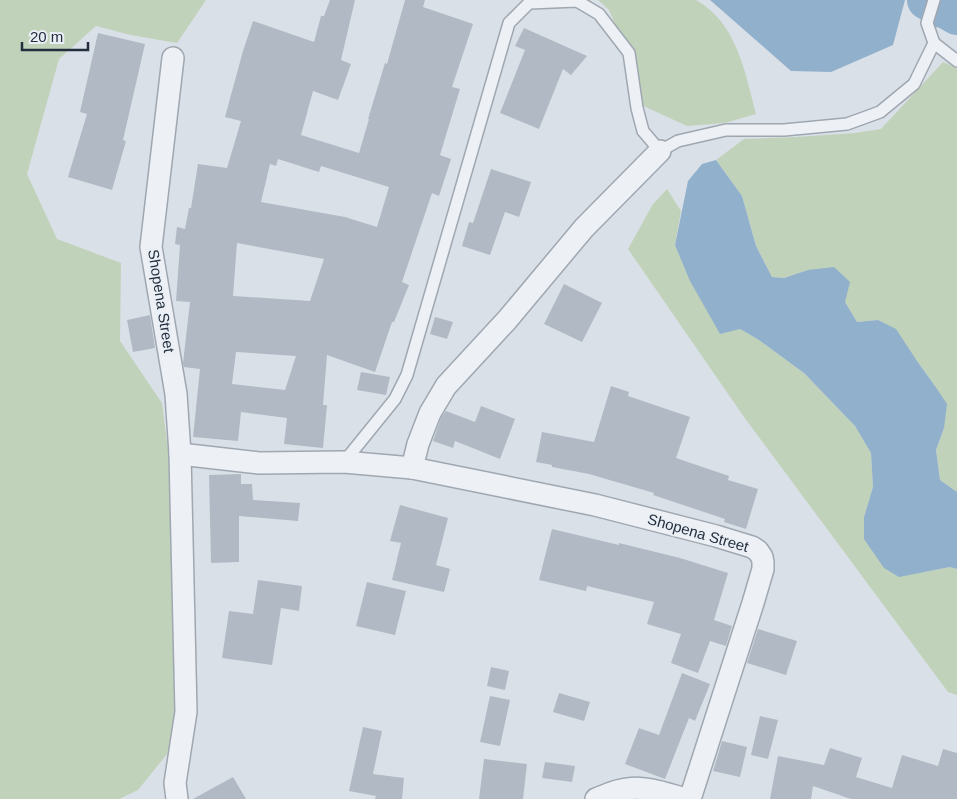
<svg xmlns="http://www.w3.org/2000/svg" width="957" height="799" font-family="Arial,sans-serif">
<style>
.green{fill:#c1d2ba}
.water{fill:#91b0cc}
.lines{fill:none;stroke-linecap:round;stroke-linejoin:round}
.river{stroke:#91b0cc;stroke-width:40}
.building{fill:#b1b9c4;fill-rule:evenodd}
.lane-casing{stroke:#9fa7b1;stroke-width:14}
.street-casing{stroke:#9fa7b1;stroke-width:24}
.lane{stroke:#edf0f5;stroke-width:11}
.street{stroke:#edf0f5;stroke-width:21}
.labels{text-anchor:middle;stroke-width:4;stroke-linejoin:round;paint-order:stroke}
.street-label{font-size:15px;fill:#232e3e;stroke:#eaeff5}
</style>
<rect width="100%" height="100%" fill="#dae0e7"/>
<!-- green -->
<g class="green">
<path d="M0 0H206L177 43 131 35 96 26 59 59 27 174 57 239 121 263 120 341 162 403 174 497 181 708 167 754 138 790 119 799H0Z"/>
<path d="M598 0H696C737 23 745 72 756 114L725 123 687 126 639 104 631 61 609 10Z"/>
<path d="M943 62 957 68V492L940 480 936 450 944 428 935 386 917 361 878 320 857 322 845 302 808 270 784 278 772 277 756 246 742 196 716 160 744 139 796 137 855 133 881 129Z"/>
<path d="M667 189 681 211 675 245 740 329 759 340 804 373 855 426 871 453 873 487 864 517 925 572 950 567 957 569V695L948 692 744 417 628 249 653 204Z"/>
</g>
<!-- water -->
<g class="water">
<path d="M710 0H905L893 45 831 72 791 71Z"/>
<path d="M941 0H957V29L934 27Z"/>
<path d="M716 160 742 196 756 246 772 277 784 278 808 270 834 267 850 282 845 302 857 322 878 320 896 329 917 361 935 386 947 404 944 428 936 450 940 480 957 492V569L950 567 899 577 884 568 864 539V517L873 487 871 453 855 426 804 373 759 340 740 329 720 334 690 281 675 245 688 181 702 164Z"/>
</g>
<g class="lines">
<!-- river -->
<path class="river" d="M927 0 945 8 957 15"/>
</g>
<!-- building -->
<g class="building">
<path d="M330 0H355L341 60 351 64 338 100 313 91 301 135 359 153 369 119H368L385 63 387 64 405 0H425L423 7 473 24 452 87 460 89 440 155 451 159 439 196 432 193 402 282 409 285 394 322H392L375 372 327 355 323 405H327L323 448 284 444 287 418 241 412 238 441 193 437 200 369 184 367 183 363 190 302 176 301 180 245 175 244 177 227 185 229 189 208H191L198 164 227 168 241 121 225 117 243 51 253 21 314 42 321 16H324ZM278 159 319 172 321 166 389 187 377 227 345 217 261 202 270 164 276 166ZM237 243 324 259 310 301 233 296ZM236 352 296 356 285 390 232 384Z"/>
<path d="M524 28 587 56 571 75 563 69 539 129 500 113 525 50 515 46Z"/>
<path d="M98 33 145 44 123 140 126 141 112 190 68 177 87 114 80 112Z"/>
<path d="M491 169 531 182 519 217 505 212 490 255 462 246 469 222 473 223Z"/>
<path d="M564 284 602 303 582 342 544 324Z"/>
<path d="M150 315 155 348 133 352 127 320Z"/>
<path d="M435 317 453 322 447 339 430 334Z"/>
<path d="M361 372 390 377 386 395 357 390Z"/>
<path d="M611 386 629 392 628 396 690 417 676 458 729 476 728 480 758 489 746 529 724 522 725 519 653 495 654 493 589 474 552 467V465L536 462 542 432 594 442Z"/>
<path d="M481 406 515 419 500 459 455 441 453 448 433 441 441 418 446 411 475 422Z"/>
<path d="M241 474V484H252L253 500 300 503 298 521 239 516V562L211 563 209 475Z"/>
<path d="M400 505 448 518 436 565 450 569 444 592 392 580 401 543 390 541Z"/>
<path d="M552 529 619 545V543L680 558 728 573 714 620 732 626 726 646 710 641 698 673 671 663 681 634 647 624 654 602 587 586 586 591 539 580Z"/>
<path d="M258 580 302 586 299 611 281 608 272 665 222 658 229 611 253 614Z"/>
<path d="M367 582 406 591 395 635 356 626Z"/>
<path d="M758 629 797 641 786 675 747 663Z"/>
<path d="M491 667 509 671 505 690 487 686Z"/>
<path d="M682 673 710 684 695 721 689 718 665 779 625 764 639 728 659 735Z"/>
<path d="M559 693 590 702 584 721 553 712Z"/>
<path d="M490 696 510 700 500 746 480 742Z"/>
<path d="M760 716 778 720 768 759 751 755Z"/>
<path d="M363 727 382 731 373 774 404 778 402 799H375L376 796 349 791Z"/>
<path d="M722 741 747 747 740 777 713 771Z"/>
<path d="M830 748 862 758 856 777 892 788 902 755 938 766 943 749 957 753V799H851L813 786 811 799H770L778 756 824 765Z"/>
<path d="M484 759 527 764 523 799H479Z"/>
<path d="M545 762 575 766 572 782 542 778Z"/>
<path d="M233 777 246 799H193Z"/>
</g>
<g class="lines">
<!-- lane casing -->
<g class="lane-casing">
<g id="lane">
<path d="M934 0 927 23 934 43 957 61"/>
<path d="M344 462 395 399 407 375 509 23 529 3 577 1 599 14 629 53 637 108 643 131 660 151 678 141 726 130H784L847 124 880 112 914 84 934 43"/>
</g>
</g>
<!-- street casing -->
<g class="street-casing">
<g id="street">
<path d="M173 58 151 247 176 394 180 454 186 712 175 783 177 799"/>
<path d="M180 454 259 463 344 462 412 468 595 505 716 536 752 547 758 551 762 557 763 562V569L753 603 690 799"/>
<path d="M412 468 418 444 430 413 446 386 507 320 584 228 660 151"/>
<path d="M596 799C606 795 616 790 627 789 646 786 667 794 686 799"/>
</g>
</g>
<!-- lane -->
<use href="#lane" class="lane"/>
<!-- street -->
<use href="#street" class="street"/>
</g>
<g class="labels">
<!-- street labels -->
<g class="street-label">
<text transform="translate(161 301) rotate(81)" y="5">Shopena Street</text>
<text transform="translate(698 533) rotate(16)" y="5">Shopena Street</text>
</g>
</g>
<!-- scale -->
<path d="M22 42v8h66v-8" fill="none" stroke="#232e3e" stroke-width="2.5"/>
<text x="30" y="42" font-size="15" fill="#232e3e" stroke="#eaeff5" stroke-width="4" paint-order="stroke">20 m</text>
</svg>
